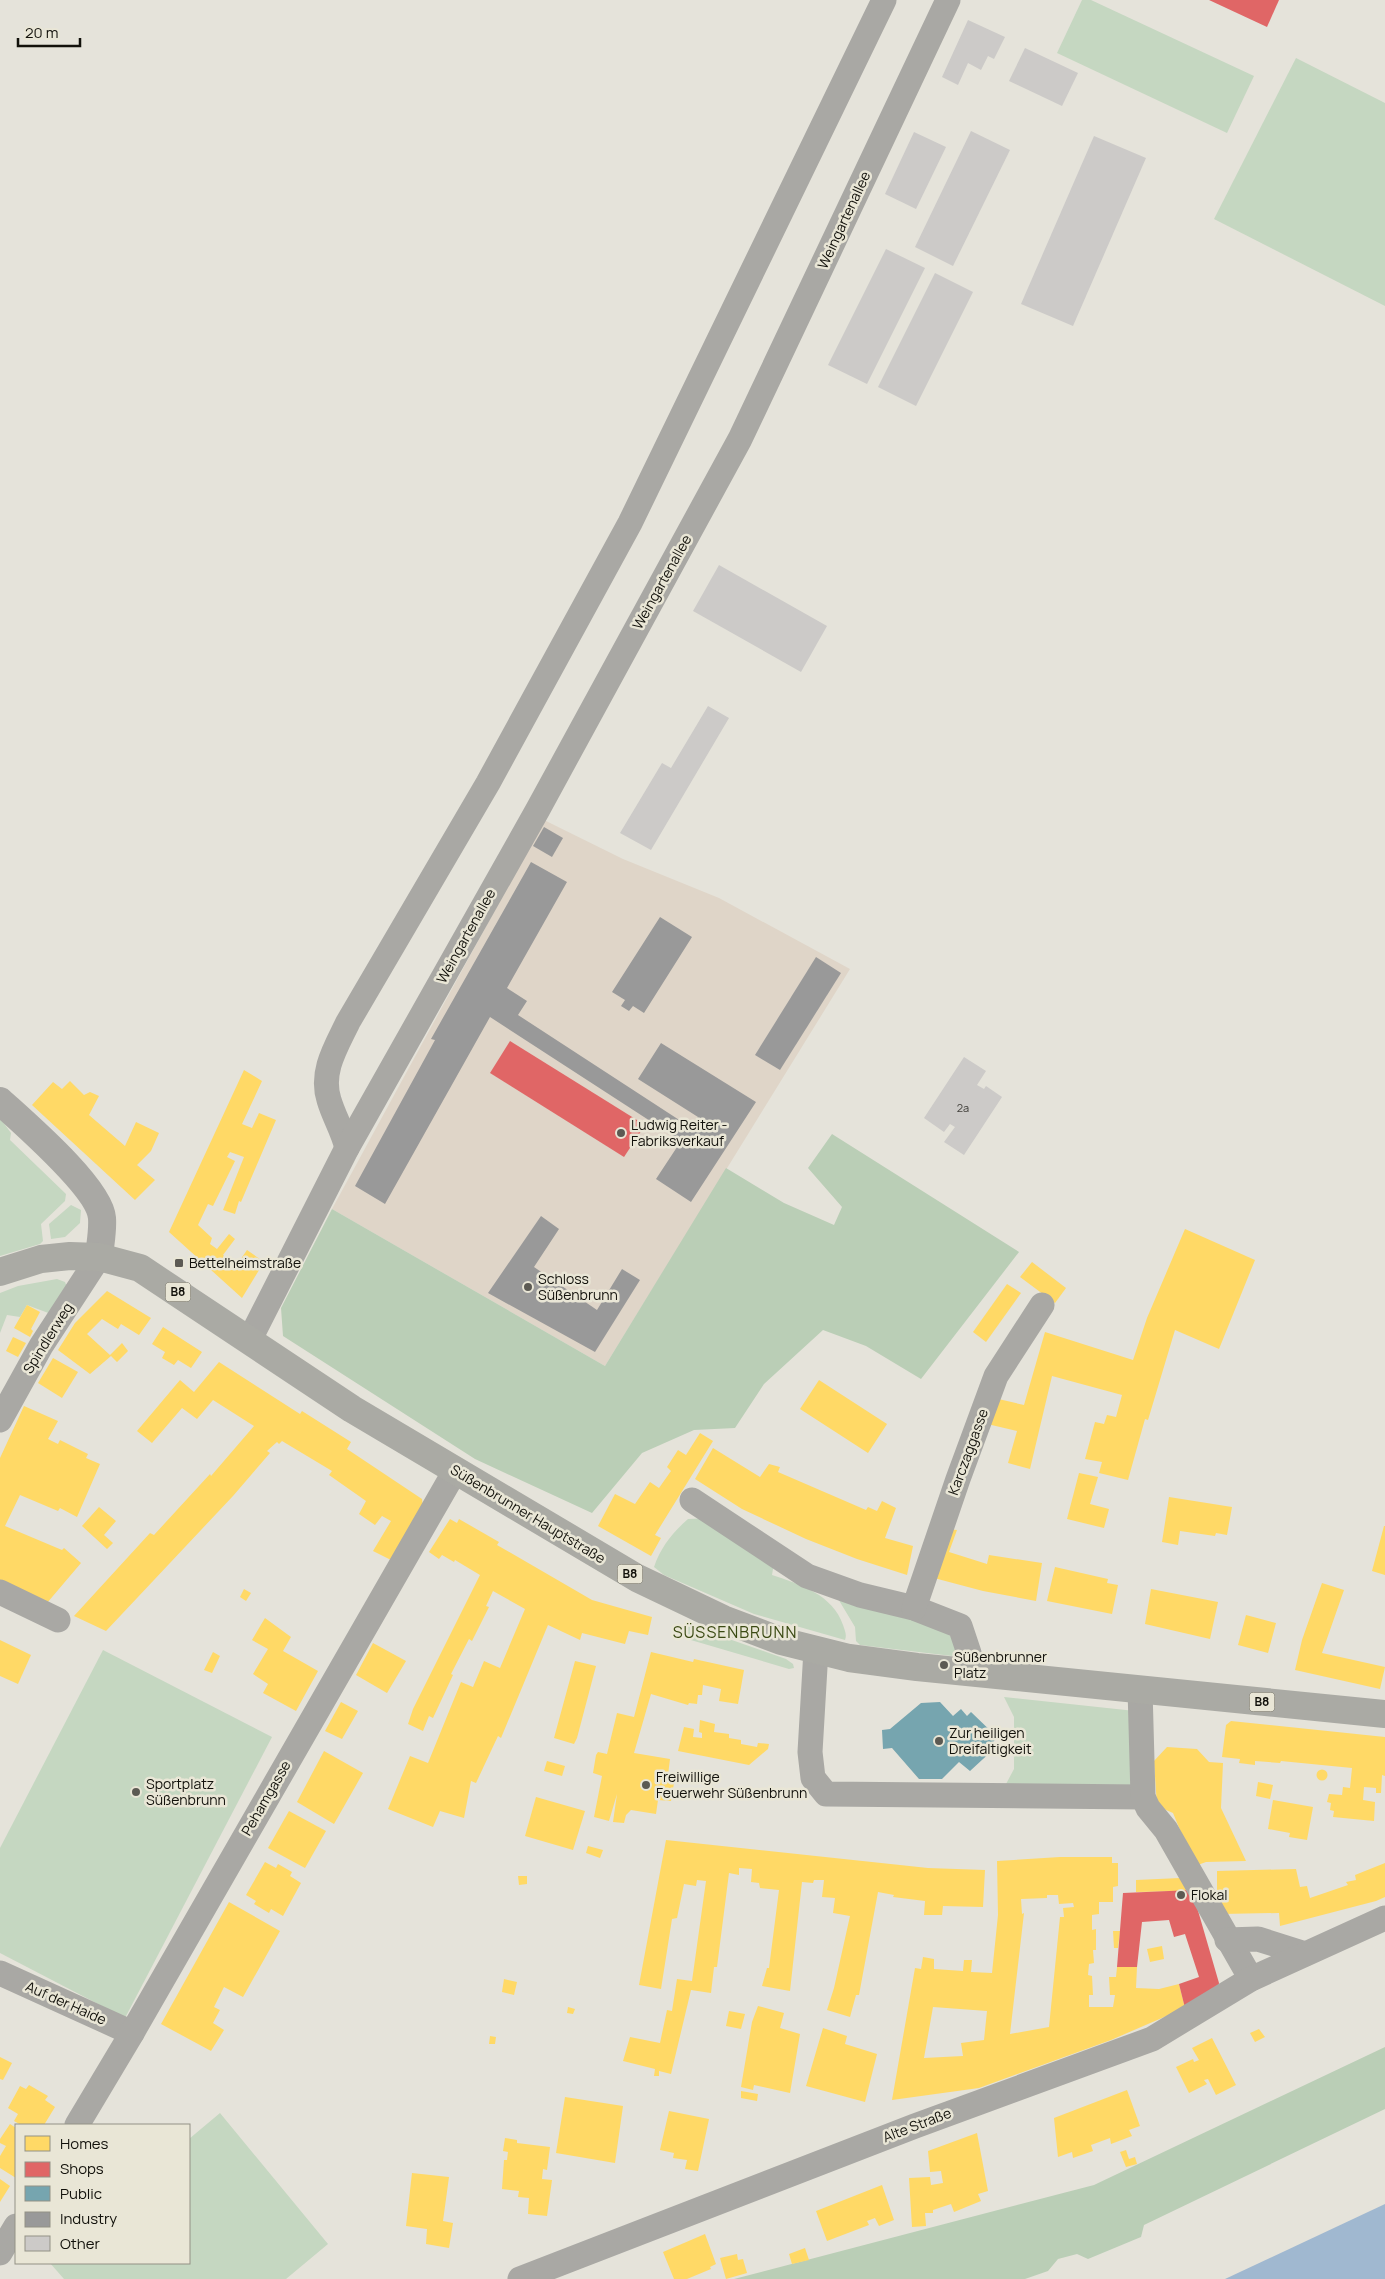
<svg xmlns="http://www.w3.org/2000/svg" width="1385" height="2279" font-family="Manrope,sans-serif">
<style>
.industrial{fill:#dfd5c8}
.green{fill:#c5d7c1}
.forest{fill:#baceb6}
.water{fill:#a0b8d0}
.homes{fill:#ffd966;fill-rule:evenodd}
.shops{fill:#e06666}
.public{fill:#76a5af}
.industry{fill:#999}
.building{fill:#cccac8}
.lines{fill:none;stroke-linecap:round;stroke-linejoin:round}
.minor{stroke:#a9a8a4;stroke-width:25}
.tertiary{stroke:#a9a8a4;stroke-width:28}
.primary{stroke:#aaaaa4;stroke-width:28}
.poi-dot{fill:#5c5a53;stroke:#e9e6d6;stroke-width:2}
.labels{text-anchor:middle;stroke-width:5;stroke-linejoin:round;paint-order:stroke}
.number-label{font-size:11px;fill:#403f3a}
.shield{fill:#e9e6d6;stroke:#525148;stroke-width:1}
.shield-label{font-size:12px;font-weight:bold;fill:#12110b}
.street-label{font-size:14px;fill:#12110b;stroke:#e9e6d6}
.poi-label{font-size:14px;fill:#12110b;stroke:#e9e6d6;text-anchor:start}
.quarter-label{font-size:16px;letter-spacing:1px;fill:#3b4a13;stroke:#e9e6d6}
</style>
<rect width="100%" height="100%" fill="#e5e3da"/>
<!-- industrial -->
<path class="industrial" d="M544 820 623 859 719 898 850 969 605 1366 332 1209Z"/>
<!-- green -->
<g class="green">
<path d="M1082 0H1091L1254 76 1227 133 1057 53Z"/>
<path d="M1296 58 1385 103V306L1214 219Z"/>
<path d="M0 1118 11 1133 10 1140 66 1194 65 1201 41 1224 43 1241 40 1244 0 1256Z"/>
<path d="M71 1205 81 1210 80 1223 65 1237 51 1239 49 1224Z"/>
<path d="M57 1279 65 1282 67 1287 51 1314 27 1305 20 1317 7 1315 0 1333V1293L18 1286Z"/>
<path d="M714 1518 775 1557 772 1575C800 1584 833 1595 843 1625 845 1631 847 1635 845 1640L754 1614 664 1575 654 1567C661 1547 672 1533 688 1519Z"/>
<path d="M834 1592 941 1628 953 1638 959 1653 952 1656 860 1645 856 1641 855 1627Z"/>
<path d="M686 1624 786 1659 793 1664 794 1668 789 1669 684 1638 682 1633Z"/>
<path d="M103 1650 272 1737 125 2018 0 1953V1848Z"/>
<path d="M1004 1697 1135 1711 1133 1785 1006 1784 1014 1769V1717Z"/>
<path d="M220 2113 328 2244 286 2279H64L50 2263H189V2139Z"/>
</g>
<!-- forest -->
<g class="forest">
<path d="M832 1134 1019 1252 921 1379 866 1346 823 1330 764 1384 735 1428 694 1430 642 1453 592 1513 475 1459 283 1336 281 1308 332 1209 605 1366 726 1168 784 1203 834 1225 842 1207 808 1168Z"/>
<path d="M1385 2047V2109L1144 2225 1141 2237 1088 2259 1077 2254 1058 2259 1048 2271 1025 2279H734L1094 2185Z"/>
</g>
<!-- water -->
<path class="water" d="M1385 2204V2279H1225Z"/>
<!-- homes -->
<g class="homes">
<path d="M244 1070 262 1081 242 1124 252 1128 259 1113 276 1120 241 1202 239 1201 235 1214 223 1210 244 1157 230 1152 227 1157 235 1161 213 1206 208 1204 198 1225 212 1238 210 1244 217 1249 229 1234 235 1239 223 1255 236 1266 247 1250 264 1262 242 1298 169 1232Z"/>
<path d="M70 1081 84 1095 90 1092 99 1096 89 1115 125 1146 136 1122 159 1133 151 1151 137 1165 155 1180 135 1200 32 1105 53 1082 62 1089Z"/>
<path d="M1185 1229 1255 1260 1219 1349 1175 1330 1148 1420 1145 1419 1128 1480 1099 1473 1102 1462 1085 1459 1095 1422 1104 1424 1107 1415 1116 1417 1122 1395 1052 1376 1030 1469 1008 1463 1017 1431 983 1423 994 1398 1024 1405 1045 1332 1133 1360 1147 1318Z"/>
<path d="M1032 1262 1066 1288 1055 1303 1020 1277Z"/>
<path d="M1007 1284 1021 1293 986 1342 973 1332Z"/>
<path d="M107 1291 151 1318 139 1335 121 1324 118 1329 102 1319 87 1334 110 1355 122 1343 128 1351 117 1362 111 1356 90 1374 58 1350 75 1323Z"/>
<path d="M27 1305 40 1312 31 1329 33 1331 30 1337 14 1328Z"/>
<path d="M163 1327 202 1352 191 1368 178 1360 174 1365 162 1358 165 1352 152 1344Z"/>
<path d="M13 1337 26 1343 18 1357 6 1351Z"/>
<path d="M53 1358 78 1372 62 1398 38 1383Z"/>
<path d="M219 1362 300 1414 302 1411 351 1442 347 1449 422 1499 423 1507 391 1560 373 1551 391 1521 382 1516 375 1525 359 1514 366 1501 329 1475 332 1471 282 1441 279 1444 277 1442 267 1451 270 1453 233 1496 106 1631 74 1616 150 1533 154 1535 210 1474 211 1476 254 1426 213 1400 197 1419 182 1408 152 1443 137 1431 180 1380 194 1392Z"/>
<path d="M819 1380 887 1424 868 1453 800 1409Z"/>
<path d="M24 1406 58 1421 48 1439 58 1444 60 1440 88 1454 86 1458 100 1464 77 1517 60 1508 58 1511 20 1495 5 1526 62 1550 64 1548 81 1563 47 1603 0 1581V1458Z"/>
<path d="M700 1433 713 1441 655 1535 661 1538 651 1556 598 1526 615 1494 635 1504 650 1482 659 1488 671 1471 667 1467 678 1450 686 1455Z"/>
<path d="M713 1448 760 1477 769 1464 780 1467 778 1472 866 1510 868 1507 877 1511 882 1501 896 1508 885 1538 913 1546 907 1575 857 1559 806 1539 742 1509 695 1479Z"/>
<path d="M1079 1473 1098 1477 1090 1504 1109 1509 1104 1528 1067 1519Z"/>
<path d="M1169 1497 1232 1507 1227 1535 1216 1533 1215 1536 1180 1531 1178 1545 1162 1542Z"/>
<path d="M99 1507 116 1521 104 1535 113 1543 107 1549 82 1526Z"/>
<path d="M450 1519 457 1523 459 1519 499 1542 497 1545 592 1600 652 1617 648 1635 629 1631 625 1644 582 1633 580 1640 548 1625 501 1738 498 1736 476 1783 471 1781 464 1818 440 1811 433 1827 388 1809 410 1756 428 1763 461 1682 473 1687 484 1661 500 1668 525 1609 493 1591 486 1606 489 1607 472 1641 469 1639 451 1674 453 1675 433 1718 429 1716 423 1731 408 1724 413 1709 480 1575 455 1560 454 1562 442 1555 439 1559 429 1552Z"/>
<path d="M1384 1526H1385V1575L1372 1571Z"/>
<path d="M947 1529 957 1530 949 1552 987 1564 989 1555 1042 1563 1036 1601 983 1591 934 1578Z"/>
<path d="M1055 1567 1108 1579 1107 1583 1118 1585 1112 1614 1047 1601Z"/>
<path d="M1322 1583 1344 1590 1322 1653 1385 1667 1380 1689 1295 1670 1302 1640Z"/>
<path d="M244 1589 251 1593 246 1601 240 1597Z"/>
<path d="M1151 1589 1218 1602 1210 1639 1145 1624Z"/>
<path d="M1246 1615 1276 1623 1268 1653 1238 1645Z"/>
<path d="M265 1618 291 1637 283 1651 318 1671 296 1711 263 1693 268 1684 253 1674 268 1649 252 1640Z"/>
<path d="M0 1640 31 1655 18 1684 0 1676Z"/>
<path d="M373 1643 406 1661 387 1693 356 1675Z"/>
<path d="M213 1652 220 1656 212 1673 204 1670Z"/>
<path d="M651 1652 693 1662 694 1659 744 1670 738 1704 719 1701 721 1689 703 1685 702 1695H698L697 1704 689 1703 688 1705 651 1694 634 1753 670 1759 668 1775 675 1777 671 1801 658 1800 656 1814 631 1810 626 1815 624 1823 613 1822 617 1794 609 1821 594 1817 602 1776 593 1773 596 1755 598 1752 607 1754 617 1713 634 1717Z"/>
<path d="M575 1661 596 1666 577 1738 574 1744 554 1738Z"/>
<path d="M341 1702 358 1711 342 1739 325 1731Z"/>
<path d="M700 1720 715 1724 714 1732 729 1734V1738L741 1740V1744L757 1747 758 1743 769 1744 768 1749 749 1765 678 1751 684 1727 694 1729 693 1737 702 1738V1733L699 1732Z"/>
<path d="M1231 1721 1385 1737V1776L1382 1775 1381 1793H1376V1788L1364 1787 1363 1800 1375 1802 1374 1821 1333 1817 1334 1811 1330 1810 1331 1803 1327 1802 1329 1794 1342 1795 1343 1787 1350 1788 1352 1768 1281 1761 1280 1763 1255 1761V1765L1239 1763 1240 1759 1222 1757 1226 1725Z"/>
<path d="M1167 1747 1197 1749 1209 1762 1223 1763 1221 1808 1246 1861 1206 1862 1195 1866 1173 1813 1157 1806 1154 1761Z"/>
<path d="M324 1751 363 1773 334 1824 297 1802Z"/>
<path d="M547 1761 565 1766 562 1776 544 1771Z"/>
<circle cx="1322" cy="1775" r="5.5"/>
<path d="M1258 1782 1273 1785 1270 1799 1256 1796Z"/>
<path d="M536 1797 585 1811 573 1850 525 1836Z"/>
<path d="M1273 1800 1313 1807 1307 1840 1289 1837 1290 1833 1268 1829Z"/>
<path d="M289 1811 326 1831 305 1868 268 1848Z"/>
<path d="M666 1840 928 1868 985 1870 983 1907 943 1906 942 1915H924L925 1901 893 1897 894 1895 878 1892 859 1995H856L850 2017 827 2010 834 1988 850 1916 833 1913 835 1898 822 1897 824 1880H814L813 1883 802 1882 790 1991 762 1986 767 1968H769L779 1890 760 1888 759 1883 751 1882 752 1869 739 1868V1875L729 1873 717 1967H714L711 1993 691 1990 671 2074 659 2071V2076H654L655 2069 623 2061 630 2037 660 2043 667 2010 672 2011 677 1979 692 1981 706 1881 697 1880 696 1886 684 1884 677 1918 672 1919 661 1989 639 1985Z"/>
<path d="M588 1846 603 1850 600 1858 586 1853Z"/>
<path d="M1060 1857H1112V1863H1118V1886L1113 1887V1902H1099V1914L1092 1915V1930L1096 1929V1950H1093L1094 1963 1089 1964 1088 1975 1092 1976 1093 1995H1089V2007H1113L1115 1995H1110L1109 1977H1116L1117 1967H1137L1136 1988 1159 1989 1179 1984 1185 2008 1111 2040 979 2088 892 2100 915 1968 921 1969 923 1957 934 1959V1969L963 1971 964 1960H972L971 1972 992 1973 998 1915 997 1861ZM1047 1895H1058L1059 1904 1073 1903 1074 1907 1063 1908 1064 1917H1060L1049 2027 1010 2034 1024 1913 1022 1914 1021 1899 1047 1898ZM933 2007 987 2011 984 2040 961 2043 963 2056 924 2058Z"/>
<path d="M265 1862 276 1868 278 1864 292 1872 290 1876 301 1883 283 1916 271 1909 269 1913 254 1904 256 1901 246 1895Z"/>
<path d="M1385 1863V1897L1376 1901 1280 1926 1279 1913 1221 1914 1217 1908V1871L1296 1869 1300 1887 1307 1886 1310 1898 1348 1885 1346 1882 1356 1880 1355 1875Z"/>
<path d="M518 1876H527V1884L519 1885Z"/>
<path d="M1180 1878 1189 1891 1136 1892V1880Z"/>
<path d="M229 1902 280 1931 243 1997 224 1987 214 2007 220 2010 213 2023 224 2030 211 2051 161 2024Z"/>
<path d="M1113 1931H1120L1118 1948H1114Z"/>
<path d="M1162 1946 1164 1959 1150 1962 1147 1949Z"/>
<path d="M504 1979 517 1982 514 1995 502 1992Z"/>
<path d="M758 2006 784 2013 780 2028 800 2034 790 2093 754 2085 753 2090 741 2087 752 2022Z"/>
<path d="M568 2007 575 2009 573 2014 567 2013Z"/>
<path d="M729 2011 745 2014 741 2029 726 2026Z"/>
<path d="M823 2028 847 2036 845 2044 877 2054 865 2102 806 2086Z"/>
<path d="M1259 2029 1265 2037 1255 2042 1250 2033Z"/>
<path d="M490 2036 496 2037 495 2044H489Z"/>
<path d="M1212 2038 1236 2085 1216 2095 1208 2079 1204 2080 1207 2084 1189 2093 1176 2067 1193 2059 1194 2062 1199 2060 1192 2048Z"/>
<path d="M0 2057 12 2063 3 2080 0 2079Z"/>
<path d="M29 2085 48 2096 45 2100 55 2107 44 2125H21L14 2121 18 2114 8 2108 20 2086 26 2089Z"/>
<path d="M1127 2090 1140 2126 1129 2130 1132 2136 1111 2144 1110 2138 1091 2145 1093 2151 1073 2158 1072 2152 1058 2157 1054 2118Z"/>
<path d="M741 2091 758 2094 757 2101 741 2098Z"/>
<path d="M565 2097 623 2106 615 2163 556 2153Z"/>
<path d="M669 2111 709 2119 698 2171 685 2169 687 2160 673 2158 674 2153 660 2150Z"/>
<path d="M10 2124 16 2128V2178L0 2168V2156L6 2146 0 2143V2139Z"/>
<path d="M977 2133 988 2191 978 2194 981 2201 954 2212 951 2204 933 2210V2213H925L926 2226 912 2227 909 2178 930 2177 931 2185 943 2183 941 2171 930 2172 928 2151Z"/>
<path d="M505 2138 517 2140V2143L550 2147 547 2170 543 2169 542 2179 552 2180 547 2216 528 2214 529 2198 518 2197 519 2191 502 2189 504 2160H507L508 2152 503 2151Z"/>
<path d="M1126 2150 1129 2159 1135 2157 1137 2164 1126 2167 1120 2152Z"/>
<path d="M412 2173 449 2177 443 2221 453 2223 449 2248 426 2244 427 2229 406 2226Z"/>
<path d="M0 2179 10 2186 0 2202Z"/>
<path d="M882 2185 894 2220 879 2226 875 2218 867 2221 869 2225 827 2241 816 2211Z"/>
<path d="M705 2234 716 2264 710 2267 711 2269 687 2279H674L663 2252Z"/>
<path d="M805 2248 809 2260 792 2264 789 2254Z"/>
<path d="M737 2254 738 2260 743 2259 747 2273 726 2279 720 2258Z"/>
</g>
<!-- shops -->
<g class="shops">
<path d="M1209 0H1279L1267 27Z"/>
<path d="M510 1041 645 1125 624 1157 490 1073Z"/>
<path d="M1192 1890 1219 1983 1217 1992 1185 2008 1179 1984 1199 1977 1185 1934 1174 1937 1169 1920 1142 1922 1137 1967H1117L1123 1893Z"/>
</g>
<!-- public -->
<path class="public" d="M940 1702 953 1716 961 1709 967 1716 971 1712 997 1737 991 1745 995 1748 970 1771 959 1762 942 1779H919L892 1748 883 1749 882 1730 890 1729 921 1703Z"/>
<!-- industry -->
<g class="industry">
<path d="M544 827 563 838 552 857 533 846Z"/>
<path d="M531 862 567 882 507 988 527 1001 518 1015 690 1127 698 1117 638 1079 661 1043 756 1102 691 1202 656 1179 681 1141 490 1017 385 1204 355 1186 435 1040 431 1039Z"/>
<path d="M660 917 692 937 644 1013 633 1006 629 1011 621 1006 625 1000 612 992Z"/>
<path d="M816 957 841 973 780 1070 755 1055Z"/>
<path d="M541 1216 559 1229 534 1267 597 1310 622 1269 640 1280 595 1352 488 1293Z"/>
</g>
<!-- building -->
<g class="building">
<path d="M968 20 1005 37 994 59 988 56 981 70 968 63 958 85 942 77Z"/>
<path d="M1025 48 1078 73 1062 106 1009 81Z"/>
<path d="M971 131 1010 150 953 266 915 247Z"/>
<path d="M914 132 946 147 916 209 885 194Z"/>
<path d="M1094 136 1146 158 1073 326 1021 304Z"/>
<path d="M886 249 925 268 867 384 828 365Z"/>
<path d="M935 273 973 292 916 406 878 387Z"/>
<path d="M719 565 827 626 801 672 693 611Z"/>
<path d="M708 706 729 718 651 850 620 833 662 763 671 768Z"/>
<path d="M964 1057 986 1071 977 1085 984 1089 986 1086 1002 1097 964 1155 944 1142 955 1127 950 1124 944 1132 924 1118Z"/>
</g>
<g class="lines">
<!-- minor -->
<g class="minor">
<path d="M347 1148C343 1131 334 1117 329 1100 320 1072 336 1047 348 1022L488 783 630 523 884 0"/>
<path d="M249 1341 347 1148 537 811 740 439 948 0"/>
<path d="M0 1420 41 1346 99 1257"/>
<path d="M692 1500 807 1576 860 1595 914 1608 960 1626 969 1653 973 1673"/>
<path d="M0 1592 58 1620"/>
<path d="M914 1608 958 1479 996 1376 1042 1305"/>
<path d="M816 1650 810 1752 813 1778 826 1794 1143 1797"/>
<path d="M1140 1689 1143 1797 1148 1808 1166 1830 1251 1979"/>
<path d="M1227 1940 1258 1939 1305 1954"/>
<path d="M0 1973 132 2033"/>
<path d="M77 2125 132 2033 455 1471"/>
<path d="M0 2253 16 2226"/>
<path d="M520 2279 915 2126 1152 2039 1251 1979 1385 1918"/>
</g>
<!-- tertiary -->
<path class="tertiary" d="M0 1101C24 1123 100 1188 102 1218 103 1231 100 1245 99 1257"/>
<!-- primary -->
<path class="primary" d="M0 1272 41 1259 70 1256 99 1257 140 1268 352 1409 637 1578 723 1619 781 1641 849 1658 917 1667 1385 1714"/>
</g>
<!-- markers -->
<g class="poi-dot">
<circle cx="621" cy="1133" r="5"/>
<rect x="174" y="1258" width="10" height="10" rx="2.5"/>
<circle cx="528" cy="1287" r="5"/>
<circle cx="944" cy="1665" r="5"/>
<circle cx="939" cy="1741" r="5"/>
<circle cx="646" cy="1785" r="5"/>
<circle cx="136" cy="1792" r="5"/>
<circle cx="1181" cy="1895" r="5"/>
</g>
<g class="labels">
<!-- number labels -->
<g class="number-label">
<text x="963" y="1112">2a</text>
</g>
<!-- shield labels -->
<g class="shield">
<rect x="165.5" y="1282.5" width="25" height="19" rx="4"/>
<rect x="617.5" y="1564.5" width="25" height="19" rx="4"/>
<rect x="1249.5" y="1692.5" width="25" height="19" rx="4"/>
</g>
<g class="shield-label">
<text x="178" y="1296">B8</text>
<text x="630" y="1578">B8</text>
<text x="1262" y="1706">B8</text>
</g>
<!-- street labels -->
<g class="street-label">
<text transform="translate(844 220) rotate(-65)" y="5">Weingartenallee</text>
<text transform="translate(662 582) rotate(-61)" y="5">Weingartenallee</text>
<text transform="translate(466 936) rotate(-61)" y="5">Weingartenallee</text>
<text transform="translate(48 1338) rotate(-58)" y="5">Spindlerweg</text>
<text transform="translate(968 1452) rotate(-70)" y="5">Karczaggasse</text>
<text transform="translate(528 1514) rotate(31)" y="5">Süßenbrunner Hauptstraße</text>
<text transform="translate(266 1798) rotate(-60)" y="5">Pehamgasse</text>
<text transform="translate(66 2003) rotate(24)" y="5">Auf der Haide</text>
<text transform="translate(917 2125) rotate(-21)" y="5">Alte Straße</text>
</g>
<!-- poi labels -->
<g class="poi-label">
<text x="631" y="1130">Ludwig Reiter -<tspan x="631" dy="16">Fabriksverkauf</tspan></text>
<text x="189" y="1268">Bettelheimstraße</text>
<text x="538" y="1284">Schloss<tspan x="538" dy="16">Süßenbrunn</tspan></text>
<text x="954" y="1662">Süßenbrunner<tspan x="954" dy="16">Platz</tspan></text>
<text x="949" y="1738">Zur heiligen<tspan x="949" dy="16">Dreifaltigkeit</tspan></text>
<text x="656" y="1782">Freiwillige<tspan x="656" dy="16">Feuerwehr Süßenbrunn</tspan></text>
<text x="146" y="1789">Sportplatz<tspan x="146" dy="16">Süßenbrunn</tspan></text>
<text x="1191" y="1900">Flokal</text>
</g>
<!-- quarter labels -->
<g class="quarter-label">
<text x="735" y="1638">SÜSSENBRUNN</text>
</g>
</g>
<!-- legend -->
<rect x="15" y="2124" width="175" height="140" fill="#e9e6d6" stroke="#939185"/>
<rect x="25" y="2136" width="25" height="15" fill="#ffd966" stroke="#939185"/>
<text x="60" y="2149" font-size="15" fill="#12110b">Homes</text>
<rect x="25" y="2162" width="25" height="15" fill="#e06666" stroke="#939185"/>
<text x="60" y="2174" font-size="15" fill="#12110b">Shops</text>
<rect x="25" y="2186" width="25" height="15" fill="#76a5af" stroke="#939185"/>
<text x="60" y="2199" font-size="15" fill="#12110b">Public</text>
<rect x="25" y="2212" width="25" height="15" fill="#999999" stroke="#939185"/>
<text x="60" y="2224" font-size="15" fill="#12110b">Industry</text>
<rect x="25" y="2236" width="25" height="15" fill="#cccac8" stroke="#939185"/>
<text x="60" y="2249" font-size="15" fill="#12110b">Other</text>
<!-- scale -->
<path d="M18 38v8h62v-8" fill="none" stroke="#12110b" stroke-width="2.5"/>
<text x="25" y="38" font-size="15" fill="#12110b" stroke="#e9e6d6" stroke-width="4" paint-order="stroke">20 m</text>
</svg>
